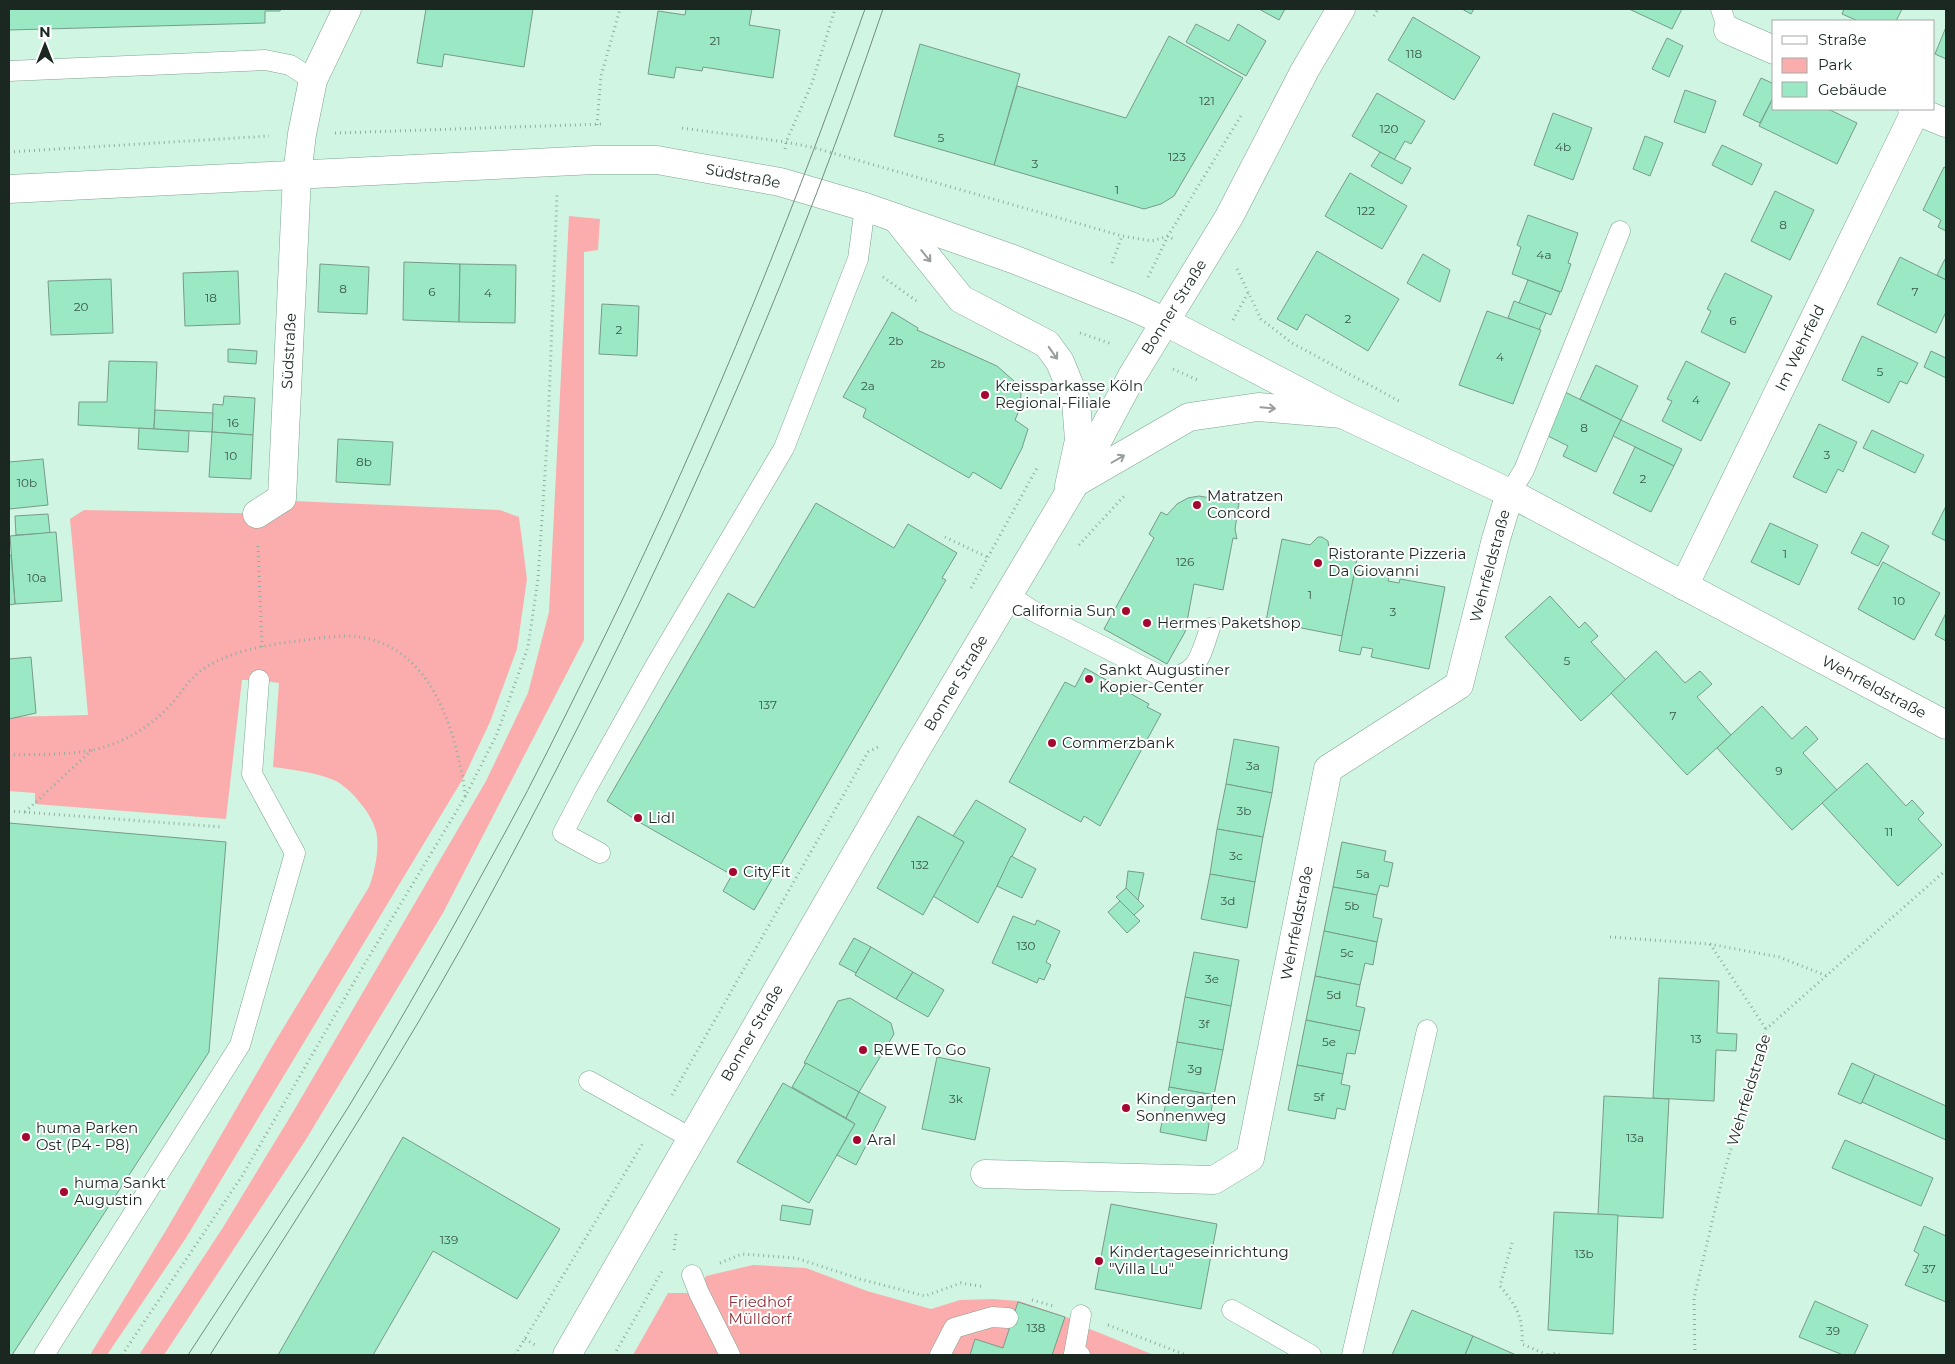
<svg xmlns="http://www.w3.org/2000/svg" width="1955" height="1364" font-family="Montserrat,sans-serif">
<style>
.green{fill:#fbadae}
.building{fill:#9be9c4;stroke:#779b89}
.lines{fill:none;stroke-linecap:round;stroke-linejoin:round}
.service-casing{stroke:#7fa491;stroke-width:21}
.minor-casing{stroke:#7fa491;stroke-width:29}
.tertiary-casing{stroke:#7fa491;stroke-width:29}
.primary-casing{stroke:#7fa491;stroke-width:29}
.path{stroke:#8fad9e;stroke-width:3;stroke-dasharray:1 4;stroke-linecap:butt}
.service{stroke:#fff;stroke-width:20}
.minor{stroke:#fff;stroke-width:28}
.tertiary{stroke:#fff;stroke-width:28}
.primary{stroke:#fff;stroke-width:28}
.tram{stroke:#728c7f;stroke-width:1}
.oneway{stroke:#989e9b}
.poi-dot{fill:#a4082f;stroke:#fff;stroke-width:2}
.labels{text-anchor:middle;stroke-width:4;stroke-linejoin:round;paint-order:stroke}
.number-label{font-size:12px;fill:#3a584a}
.street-label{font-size:15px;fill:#1a2821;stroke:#fff}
.poi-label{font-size:15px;fill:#1a2821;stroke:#fff;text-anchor:start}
.park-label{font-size:15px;fill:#8f343d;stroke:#fff}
</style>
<rect width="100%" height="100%" fill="#d0f6e3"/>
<!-- green -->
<g class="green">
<path d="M569 216 600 219 598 250 584 252V640L443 913 305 1141 164 1355H139L222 1229 296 1107 486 781 528 693 549 612Z"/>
<path d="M293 501 500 510 519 517 527 579 517 649 490 722 464 777 186 1238 107 1355H90L168 1227 273 1045 369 887C375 871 380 848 376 831 372 814 351 789 336 781 316 772 294 770 273 767L279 683 259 680H242L226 819 35 804V793L9 791V717L88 715 70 519 84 510 281 514Z"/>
<path d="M753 1265 806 1268 867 1291 931 1309 960 1300 993 1299 1019 1301 1069 1318 1080 1325 1154 1355H633L668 1293H699L706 1276Z"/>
</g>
<!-- building -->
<g class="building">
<path d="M9 9H281L280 11H265V23L9 30Z"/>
<path d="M426 9H533L524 67 444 54 442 67 417 63Z"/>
<path d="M686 9H752L749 25 780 30 773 78 703 67 702 71 676 67 674 78 648 74 658 11 685 15Z"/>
<path d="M1259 9H1285L1279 20Z"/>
<path d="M1462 9H1474L1471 14Z"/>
<path d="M1629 9H1682L1672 29Z"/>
<path d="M1844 9H1902L1896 21H1858L1842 14Z"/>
<path d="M1413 17 1480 57 1454 100 1388 60Z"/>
<path d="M1196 24 1229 41 1238 24 1266 41 1246 76 1186 42Z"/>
<path d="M1946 27V59L1935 54Z"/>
<path d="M1169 36 1243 78 1174 196 1161 204 1144 209 994 165 1017 86 1126 118Z"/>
<path d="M1667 38 1683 46 1669 77 1652 69Z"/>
<path d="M920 44 1020 74 994 165 894 136Z"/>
<path d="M1761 78 1774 84V96L1760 123 1743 115Z"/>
<path d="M1685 90 1716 101 1705 133 1674 122Z"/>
<path d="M1377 93 1425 121 1411 144 1405 141 1394 160 1352 136Z"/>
<path d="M1774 96V109H1828L1857 123 1837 164 1759 126Z"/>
<path d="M1553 113 1592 128 1573 180 1534 165Z"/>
<path d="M1645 136 1663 143 1650 176 1633 169Z"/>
<path d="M1722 145 1762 164 1752 185 1712 165Z"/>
<path d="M1380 152 1411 168 1402 184 1371 166Z"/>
<path d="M1944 167 1946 168V231L1938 227 1941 220 1923 210Z"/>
<path d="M1350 173 1407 206 1382 249 1325 216Z"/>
<path d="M1775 191 1814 210 1790 260 1751 241Z"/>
<path d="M1528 215 1578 233 1568 263 1571 264 1561 292 1512 274 1521 247 1517 245Z"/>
<path d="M1317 251 1399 299 1368 351 1306 314 1297 330 1277 319Z"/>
<path d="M1423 254 1450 270 1440 302 1407 283Z"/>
<path d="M1900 257 1946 280V312L1936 333 1877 304Z"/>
<path d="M1945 259H1946V280L1937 275Z"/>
<path d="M404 262 460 264 459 322 403 320Z"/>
<path d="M320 264 369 267 367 314 318 312Z"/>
<path d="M460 264 516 265 515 323 459 322Z"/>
<path d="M238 271 240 324 185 326 183 273Z"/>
<path d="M1725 273 1772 296 1745 353 1701 332 1711 311 1707 309Z"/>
<path d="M111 279 113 333 51 335 48 281Z"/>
<path d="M1528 280 1560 292 1551 315 1519 303Z"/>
<path d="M1514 301 1546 313 1539 330 1508 318Z"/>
<path d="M602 304 639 306 637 356 599 354Z"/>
<path d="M1487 311 1541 330 1513 404 1459 385Z"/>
<path d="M892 312 918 328 917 330 997 366 1014 381 1021 393 1020 408 1015 420 1028 429 1022 448 1001 489 973 472 969 478 863 417 866 409 843 397Z"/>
<path d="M1862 336 1918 363 1907 384 1900 381 1889 403 1842 380Z"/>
<path d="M228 349 257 351 256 364 228 362Z"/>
<path d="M1931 351 1946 358V378L1924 367Z"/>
<path d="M109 361 157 362 154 429 78 425 79 402H107Z"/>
<path d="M1686 361 1730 383 1701 441 1662 421 1672 401 1667 399Z"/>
<path d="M1596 365 1638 386 1621 420 1580 399Z"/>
<path d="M1565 392 1621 420 1596 472 1563 456 1568 446 1548 436Z"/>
<path d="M224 396 255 398 253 435 212 432 213 404 223 405Z"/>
<path d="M155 410 213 413 212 432 154 429Z"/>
<path d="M1621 420 1682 449 1674 466 1613 436Z"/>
<path d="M1819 424 1857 442 1843 472 1838 469 1826 493 1793 477Z"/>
<path d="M139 428 189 431 188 452 138 449Z"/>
<path d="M1872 430 1924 455 1915 473 1863 448Z"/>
<path d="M212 432 253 435 251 479 209 477Z"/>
<path d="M338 439 393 442 390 485 336 482Z"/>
<path d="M1635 447 1674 466 1651 512 1613 493Z"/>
<path d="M43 459 48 505 9 509V462Z"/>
<path d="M1199 496 1239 503 1235 529 1237 539 1233 538 1223 590 1194 584 1185 632 1167 664 1104 629 1154 538 1149 534 1161 512 1167 515 1177 504 1188 498Z"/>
<path d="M816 503 894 548 908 524 957 553 942 578 946 580 754 910 723 891 732 875 639 822 607 801 728 593 754 608Z"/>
<path d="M1946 506V541L1932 534Z"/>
<path d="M48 514 50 533 16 535 15 516Z"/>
<path d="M1770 523 1818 545 1799 585 1751 562Z"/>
<path d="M56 532 62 601 15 604 10 536Z"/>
<path d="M1862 532 1889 546 1878 566 1851 553Z"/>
<path d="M1318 537H1322L1328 541 1329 549 1358 554 1342 636 1266 621 1282 539 1310 545Z"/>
<path d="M9 555H11L15 604 9 605Z"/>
<path d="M1883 562 1940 593 1914 640 1858 609Z"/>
<path d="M1355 570 1389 576 1388 581 1399 583 1400 579 1445 587 1429 669 1371 657 1373 649 1362 647 1360 655 1339 651Z"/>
<path d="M1550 596 1579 628 1585 622 1598 636 1591 642 1626 680 1581 721 1505 637Z"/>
<path d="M1946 613V641L1935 635Z"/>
<path d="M1656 651 1685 683 1700 671 1712 684 1697 697 1731 735 1687 775 1611 693Z"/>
<path d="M31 657 36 713 9 719V659Z"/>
<path d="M1085 668 1149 704 1147 707 1161 714 1100 826 1084 816 1081 822 1009 782 1065 682 1075 687Z"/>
<path d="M1762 706 1792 739 1806 726 1812 732 1818 739 1803 753 1837 790 1792 830 1717 748Z"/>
<path d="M1234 739 1279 747 1272 793 1226 784Z"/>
<path d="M1867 763 1906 806 1912 800 1924 813 1918 819 1942 845 1898 886 1822 803Z"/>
<path d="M1226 784 1272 793 1263 837 1217 829Z"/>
<path d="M976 800 1026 829 978 923 933 896 964 842 953 836Z"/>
<path d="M918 816 964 842 923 915 877 888Z"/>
<path d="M9 823 226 842 209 1052 12 1355H9Z"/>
<path d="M1217 829 1263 837 1255 882 1210 874Z"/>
<path d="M1342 842 1386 851 1384 861 1393 863 1388 887 1380 885 1377 895 1333 887Z"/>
<path d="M1011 856 1036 869 1022 898 997 886Z"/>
<path d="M1128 871 1144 873 1138 900 1126 888Z"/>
<path d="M1210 874 1255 882 1247 928 1201 919Z"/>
<path d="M1333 887 1377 895 1373 917 1382 919 1377 942 1324 931Z"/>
<path d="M1126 888 1144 906 1134 915 1116 897Z"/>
<path d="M1120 901 1140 921 1127 933 1108 912Z"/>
<path d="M1013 916 1035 925 1037 920 1060 931 1046 962 1051 965 1044 980 1039 978 1037 983 992 963Z"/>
<path d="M1324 931 1377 942 1373 965 1365 963 1360 985 1315 976Z"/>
<path d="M854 938 871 947 856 973 839 964Z"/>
<path d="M871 947 913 972 896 999 855 975Z"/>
<path d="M1194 952 1239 960 1231 1006 1185 997Z"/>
<path d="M913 972 944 990 928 1017 896 999Z"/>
<path d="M1315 976 1360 985 1356 1006 1365 1008 1360 1031 1306 1020Z"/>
<path d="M1659 978 1719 981 1717 1033 1737 1034 1736 1051 1716 1050 1714 1101 1653 1098Z"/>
<path d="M1185 997 1231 1006 1223 1050 1177 1042Z"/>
<path d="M850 998 891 1023 894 1034 859 1092 804 1063 838 1001Z"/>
<path d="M1306 1020 1360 1031 1355 1054 1347 1053 1343 1074 1297 1065Z"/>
<path d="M1177 1042 1223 1050 1214 1095 1169 1087Z"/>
<path d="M937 1057 990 1068 975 1140 922 1129Z"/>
<path d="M806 1063 859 1092 846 1118 792 1087Z"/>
<path d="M1852 1063 1875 1074 1861 1104 1838 1094Z"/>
<path d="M1297 1065 1343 1074 1341 1084 1350 1086 1345 1110 1337 1108 1335 1119 1288 1110Z"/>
<path d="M1875 1074 1946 1106V1140L1862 1102Z"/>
<path d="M783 1083 855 1124 809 1203 737 1162Z"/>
<path d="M1169 1087 1214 1095 1206 1141 1160 1132Z"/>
<path d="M859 1092 886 1107 856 1165 837 1155 855 1124 846 1118Z"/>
<path d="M1604 1096 1669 1099 1663 1218 1598 1215Z"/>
<path d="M403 1137 560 1229 517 1299 433 1251 373 1355H278Z"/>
<path d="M1845 1140 1933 1178 1921 1206 1832 1168Z"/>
<path d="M1111 1204 1217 1224 1201 1309 1095 1289Z"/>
<path d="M782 1205 813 1210 810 1225 780 1220Z"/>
<path d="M1554 1212 1618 1215 1613 1334 1548 1330Z"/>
<path d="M1924 1226 1946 1236V1302L1905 1285 1919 1254 1914 1251Z"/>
<path d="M1815 1301 1868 1325 1854 1355H1843L1799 1337Z"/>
<path d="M1018 1302 1065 1317 1052 1355H970L975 1339 1003 1348Z"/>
<path d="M1412 1310 1473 1336 1465 1355H1392Z"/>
<path d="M1473 1336 1516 1355H1465Z"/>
</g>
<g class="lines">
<!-- service casing -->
<g class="service-casing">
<g id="service">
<path d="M1721 9 1728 30"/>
<path d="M9 71 265 60 290 65 313 80"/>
<path d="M1510 493 1524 470 1620 231"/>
<path d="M1008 595 1033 611 1165 678C1199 675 1200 656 1210 628"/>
<path d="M600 853 563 833 586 789 657 663 784 448 858 259 865 207"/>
<path d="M589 1081 691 1138"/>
<path d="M692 1275 699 1293 730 1355"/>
<path d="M1232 1310 1311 1355"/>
<path d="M44 1355 240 1045 295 853 252 774 259 680"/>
<path d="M940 1355 954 1328 992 1317 1008 1318"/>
<path d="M1080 1355 1074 1354 1081 1315"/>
<path d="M1352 1355 1427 1030"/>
</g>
</g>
<!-- minor casing -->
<g class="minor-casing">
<g id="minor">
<path d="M1728 30 1774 50"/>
<path d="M1912 109 1946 123"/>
<path d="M1166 322 1342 414 1510 493 1946 725"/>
<path d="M257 514 282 498 297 175 302 134 313 80 347 9"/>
<path d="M1684 586 1916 110"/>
<path d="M985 1174 1214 1180 1250 1158 1328 769 1459 685 1496 539 1510 493"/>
</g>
</g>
<!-- tertiary casing -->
<g class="tertiary-casing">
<g id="tertiary">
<path d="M9 189 595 160H657L780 182 865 207 1013 259 1133 307 1166 322"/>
<path d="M896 218 961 299 1047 344 1060 362 1076 401 1079 440 1069 486"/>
</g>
</g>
<!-- primary casing -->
<g class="primary-casing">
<g id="primary">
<path d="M1075 483 1189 417 1258 407 1342 414"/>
<path d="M567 1355 913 755 1075 483 1132 376 1229 217 1305 70 1341 9"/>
</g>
</g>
<!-- path -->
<g class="path">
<path d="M1374 16 1378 9"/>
<path d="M597 125 601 76 620 9"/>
<path d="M682 128 786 142 815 148 1122 236 1152 241 1168 236 1175 240"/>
<path d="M335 133 604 124"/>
<path d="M785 149 786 142 812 83 835 9"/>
<path d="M9 152 269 136"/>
<path d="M1112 263 1122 236"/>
<path d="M1237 269 1261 319 1292 343 1399 401"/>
<path d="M883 277 918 302"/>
<path d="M1148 277 1168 236 1242 114"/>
<path d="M1233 320 1248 293"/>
<path d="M1080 333 1112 344"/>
<path d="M1173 369 1200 381"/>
<path d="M945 537 987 557"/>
<path d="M1079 545 1125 495"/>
<path d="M258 546 262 647"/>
<path d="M971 588 1038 466"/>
<path d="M9 755C42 754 79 756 110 745 134 737 159 719 175 700 186 686 190 678 206 667 233 651 265 645 296 641 315 639 342 634 360 637 416 646 441 695 455 744 459 762 464 778 465 796"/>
<path d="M9 811 222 827"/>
<path d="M25 812 93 749"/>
<path d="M1610 937 1709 944 1779 957 1827 976"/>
<path d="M1710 944 1766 1029"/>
<path d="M672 1095 868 752 878 747"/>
<path d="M1512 1243 1500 1286C1517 1307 1523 1316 1522 1344L1548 1355"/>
<path d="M674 1250 676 1234"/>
<path d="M720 1263 742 1254 796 1258 860 1279 925 1296 961 1283 985 1287"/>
<path d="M1032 1300 1053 1306"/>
<path d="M1108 1325 1186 1355"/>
<path d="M525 1339 535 1345"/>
<path d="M122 1355 242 1176 364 965 465 797 497 734 528 647 538 579 548 428 557 195"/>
<path d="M515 1355 643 1143"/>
<path d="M614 1355 662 1271"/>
<path d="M1549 1355 1555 1353 1560 1355"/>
<path d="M1695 1355 1694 1298 1723 1176 1766 1029 1946 870"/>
</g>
<!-- service -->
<use href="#service" class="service"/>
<!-- minor -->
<use href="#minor" class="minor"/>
<!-- tertiary -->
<use href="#tertiary" class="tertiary"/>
<!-- primary -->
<use href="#primary" class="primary"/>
<!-- tram -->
<g class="tram">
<path d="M188 1355C242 1272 297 1190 349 1106 404 1016 456 922 507 829 535 778 560 726 586 674 694 458 785 236 865 9"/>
<path d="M210 1355C280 1244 352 1134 419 1021 476 925 528 826 578 727 696 495 800 255 883 9"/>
</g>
</g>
<!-- one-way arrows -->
<defs><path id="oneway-shaft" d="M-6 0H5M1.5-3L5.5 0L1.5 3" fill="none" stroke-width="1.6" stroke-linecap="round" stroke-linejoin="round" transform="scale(1.25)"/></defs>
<g class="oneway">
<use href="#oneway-shaft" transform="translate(926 256) rotate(51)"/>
<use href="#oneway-shaft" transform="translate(1053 353) rotate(55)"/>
<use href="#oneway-shaft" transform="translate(1268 408) rotate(5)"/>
<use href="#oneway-shaft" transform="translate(1118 459) rotate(-30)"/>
</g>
<!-- markers -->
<g class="poi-dot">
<circle cx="985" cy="395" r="5"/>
<circle cx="1197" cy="505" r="5"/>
<circle cx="1318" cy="563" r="5"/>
<circle cx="1126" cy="611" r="5"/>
<circle cx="1147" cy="623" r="5"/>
<circle cx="1089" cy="679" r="5"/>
<circle cx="1052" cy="743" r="5"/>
<circle cx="638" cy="818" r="5"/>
<circle cx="733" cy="872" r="5"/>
<circle cx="863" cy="1050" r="5"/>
<circle cx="1126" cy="1108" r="5"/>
<circle cx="26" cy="1137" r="5"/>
<circle cx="857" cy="1140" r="5"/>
<circle cx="64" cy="1192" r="5"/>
<circle cx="1099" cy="1261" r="5"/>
</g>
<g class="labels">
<!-- number labels -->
<g class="number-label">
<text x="715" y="45">21</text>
<text x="1414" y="58">118</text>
<text x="1207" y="105">121</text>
<text x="1389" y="133">120</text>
<text x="941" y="142">5</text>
<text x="1563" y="151">4b</text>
<text x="1177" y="161">123</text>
<text x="1035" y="168">3</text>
<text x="1117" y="194">1</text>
<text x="1366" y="215">122</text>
<text x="1783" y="229">8</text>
<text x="1544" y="259">4a</text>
<text x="343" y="293">8</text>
<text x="432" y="296">6</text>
<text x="1915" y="296">7</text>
<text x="488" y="297">4</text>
<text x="211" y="302">18</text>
<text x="81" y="311">20</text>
<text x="1348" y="323">2</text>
<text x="1733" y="325">6</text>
<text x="619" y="334">2</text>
<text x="896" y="345">2b</text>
<text x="1500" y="361">4</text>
<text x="938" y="368">2b</text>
<text x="1880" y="376">5</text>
<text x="868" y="390">2a</text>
<text x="1696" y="404">4</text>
<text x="233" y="427">16</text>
<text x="1584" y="432">8</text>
<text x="1827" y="459">3</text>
<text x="231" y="460">10</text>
<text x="364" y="466">8b</text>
<text x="1643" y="483">2</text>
<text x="27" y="487">10b</text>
<text x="1785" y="558">1</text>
<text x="1185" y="566">126</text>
<text x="37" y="582">10a</text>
<text x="1310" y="599">1</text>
<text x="1899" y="605">10</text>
<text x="1393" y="616">3</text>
<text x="1567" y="665">5</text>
<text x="768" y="709">137</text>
<text x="1673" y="720">7</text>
<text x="1253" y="770">3a</text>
<text x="1779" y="775">9</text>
<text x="1244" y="815">3b</text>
<text x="1889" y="836">11</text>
<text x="1236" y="860">3c</text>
<text x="920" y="869">132</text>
<text x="1363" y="878">5a</text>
<text x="1228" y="905">3d</text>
<text x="1352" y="910">5b</text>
<text x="1026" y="950">130</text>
<text x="1347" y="957">5c</text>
<text x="1212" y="983">3e</text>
<text x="1334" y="999">5d</text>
<text x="1204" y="1028">3f</text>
<text x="1696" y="1043">13</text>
<text x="1329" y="1046">5e</text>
<text x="1195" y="1073">3g</text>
<text x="1319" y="1101">5f</text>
<text x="956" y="1103">3k</text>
<text x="1635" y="1142">13a</text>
<text x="449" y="1244">139</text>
<text x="1584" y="1258">13b</text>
<text x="1929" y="1273">37</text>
<text x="1036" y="1332">138</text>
<text x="1833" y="1335">39</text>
</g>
<!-- street labels -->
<g class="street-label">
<text transform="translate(743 176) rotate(11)" y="5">Südstraße</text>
<text transform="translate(1174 307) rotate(-58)" y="5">Bonner Straße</text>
<text transform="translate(1800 348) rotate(-64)" y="5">Im Wehrfeld</text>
<text transform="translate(289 351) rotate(-87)" y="5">Südstraße</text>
<text transform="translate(1490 566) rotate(-75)" y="5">Wehrfeldstraße</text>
<text transform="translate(956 683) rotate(-59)" y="5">Bonner Straße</text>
<text transform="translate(1874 687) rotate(28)" y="5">Wehrfeldstraße</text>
<text transform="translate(1297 923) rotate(-79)" y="5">Wehrfeldstraße</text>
<text transform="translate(752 1033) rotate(-60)" y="5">Bonner Straße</text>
<text transform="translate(1749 1090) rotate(-73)" y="5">Wehrfeldstraße</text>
</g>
<!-- poi labels -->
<g class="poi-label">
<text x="995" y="391">Kreissparkasse Köln<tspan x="995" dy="17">Regional-Filiale</tspan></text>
<text x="1207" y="501">Matratzen<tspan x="1207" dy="17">Concord</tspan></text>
<text x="1328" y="559">Ristorante Pizzeria<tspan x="1328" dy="17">Da Giovanni</tspan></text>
<text x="1116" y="616" text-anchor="end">California Sun</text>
<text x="1157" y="628">Hermes Paketshop</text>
<text x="1099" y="675">Sankt Augustiner<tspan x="1099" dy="17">Kopier-Center</tspan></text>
<text x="1062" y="748">Commerzbank</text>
<text x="648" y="823">Lidl</text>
<text x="743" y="877">CityFit</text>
<text x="873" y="1055">REWE To Go</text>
<text x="1136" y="1104">Kindergarten<tspan x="1136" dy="17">Sonnenweg</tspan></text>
<text x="36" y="1133">huma Parken<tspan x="36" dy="17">Ost (P4 - P8)</tspan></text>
<text x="867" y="1145">Aral</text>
<text x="74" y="1188">huma Sankt<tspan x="74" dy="17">Augustin</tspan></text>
<text x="1109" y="1257">Kindertageseinrichtung<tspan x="1109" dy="17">"Villa Lu"</tspan></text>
</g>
<!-- park labels -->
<g class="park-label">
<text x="760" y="1307">Friedhof<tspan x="760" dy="17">Mülldorf</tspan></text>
</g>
</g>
<!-- border -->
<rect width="1955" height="1364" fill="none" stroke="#1a2821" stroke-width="20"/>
<!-- legend -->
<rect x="1772" y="20" width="162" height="90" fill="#ffffff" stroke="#a3a9a6"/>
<rect x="1782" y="36" width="25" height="8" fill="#ffffff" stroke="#a3a9a6"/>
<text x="1818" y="45" font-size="15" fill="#1a2821">Straße</text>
<rect x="1782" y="58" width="25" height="15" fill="#fbadae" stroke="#a3a9a6"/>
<text x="1818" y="70" font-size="15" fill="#1a2821">Park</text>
<rect x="1782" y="82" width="25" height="15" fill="#9be9c4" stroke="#a3a9a6"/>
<text x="1818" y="95" font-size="15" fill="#1a2821">Gebäude</text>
<!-- north arrow -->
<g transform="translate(45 45)" stroke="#ffffff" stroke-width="4" paint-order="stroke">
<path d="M0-4L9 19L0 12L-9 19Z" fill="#1a2821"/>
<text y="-8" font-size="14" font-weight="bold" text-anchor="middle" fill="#1a2821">N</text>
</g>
</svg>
